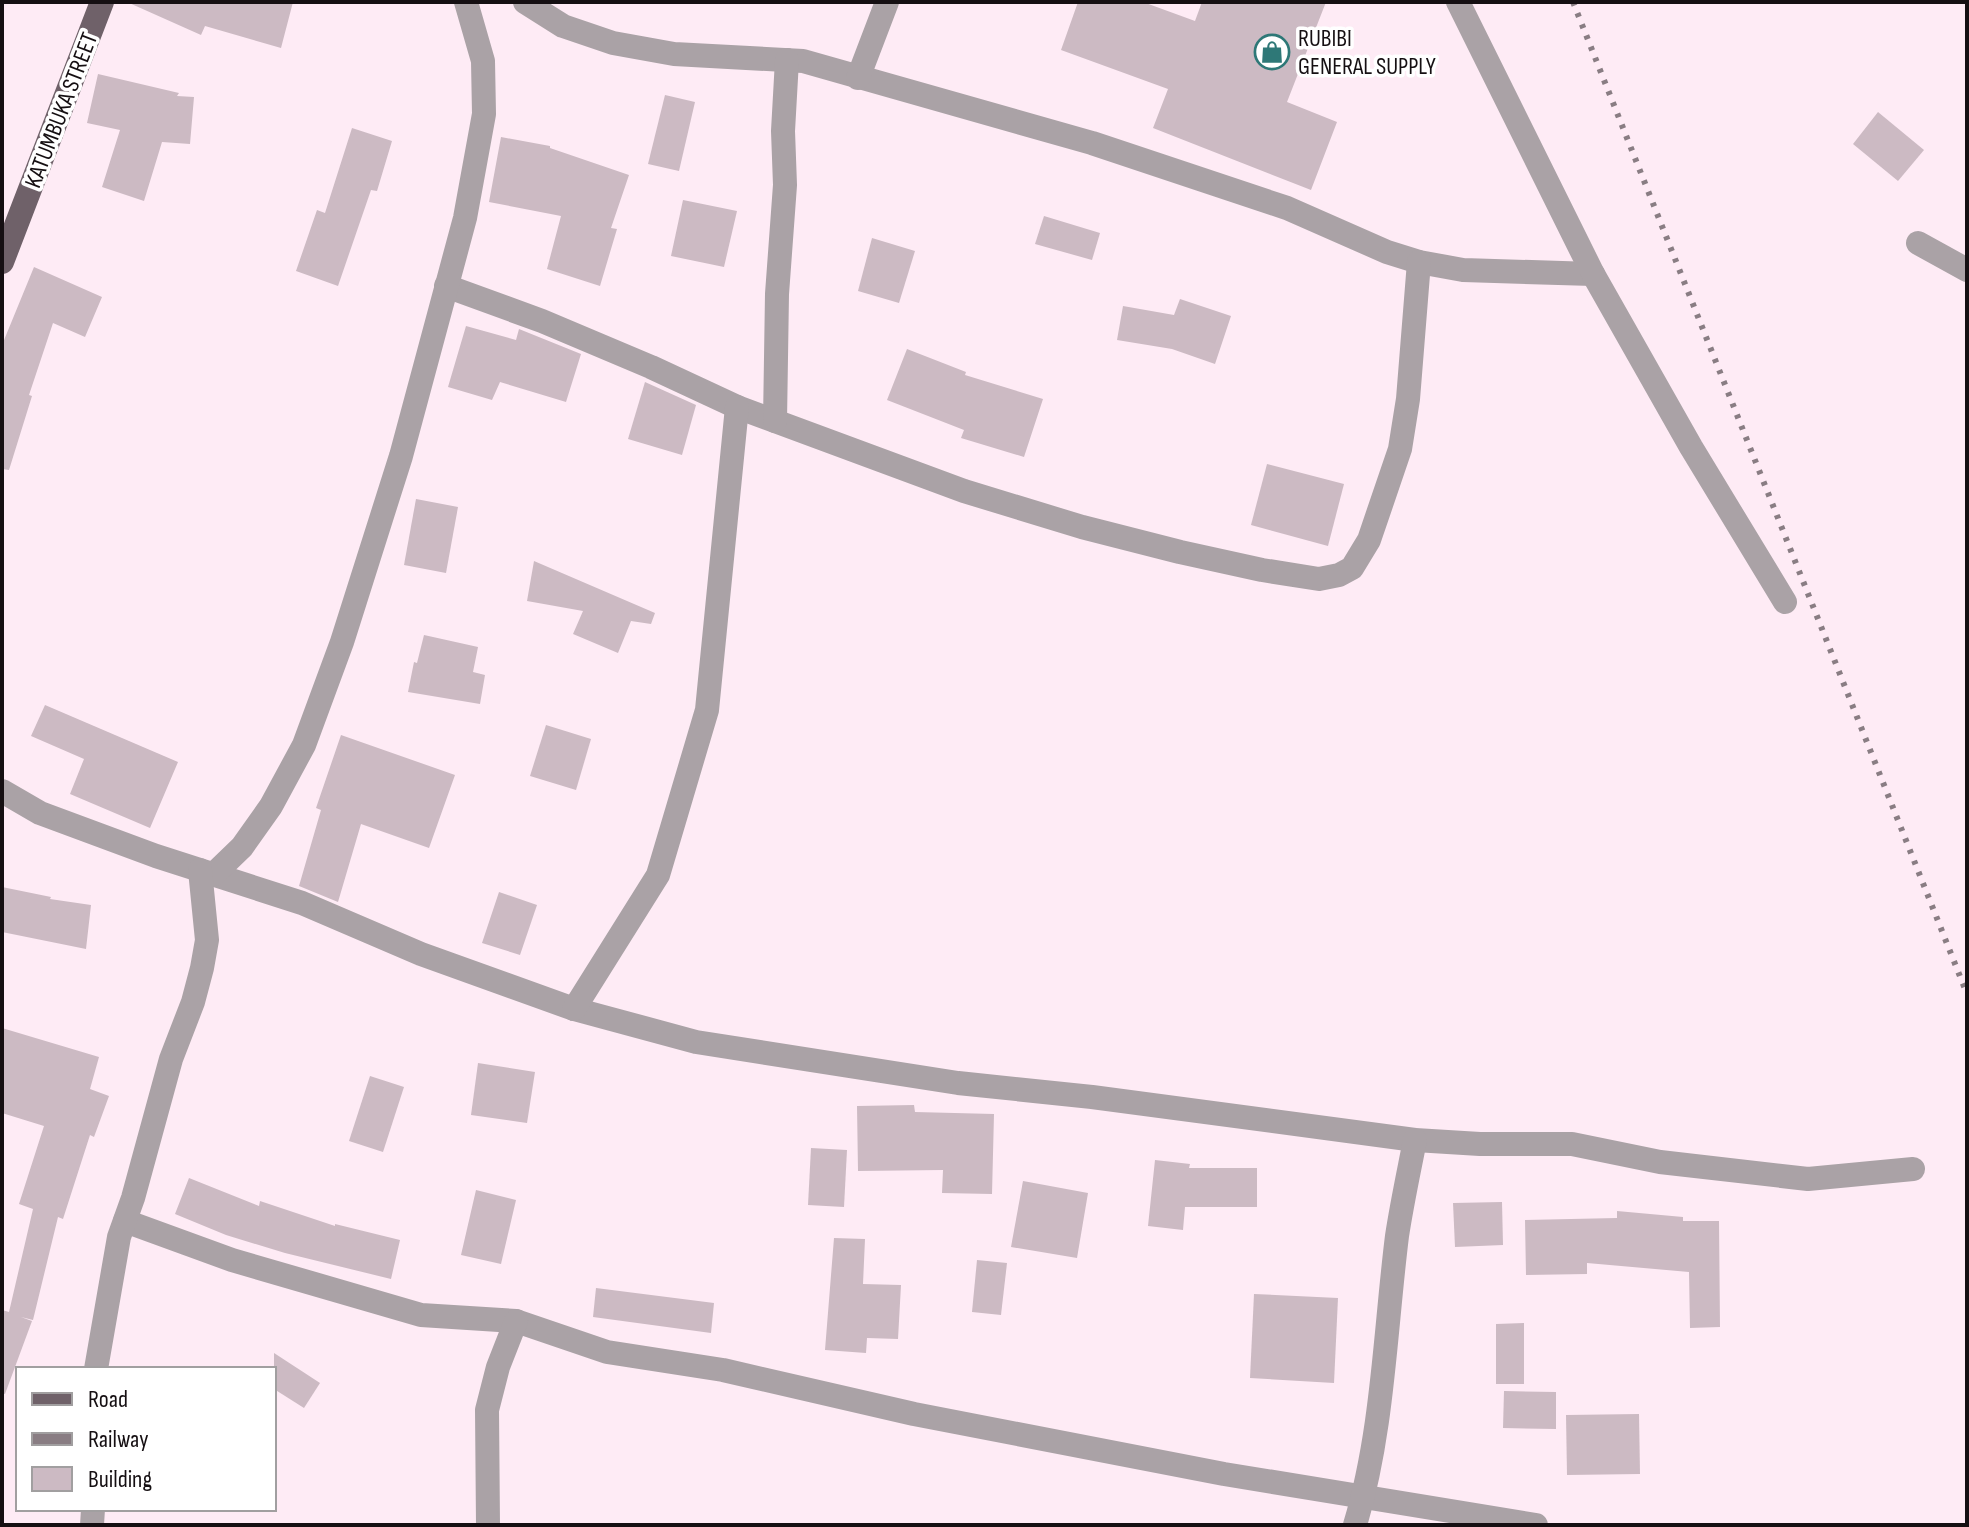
<svg xmlns="http://www.w3.org/2000/svg" width="1969" height="1527" font-family="'Sofia Sans Condensed',sans-serif">
<style>
.building{fill:#ccbac3}
.lines{fill:none;stroke-linecap:round;stroke-linejoin:round}
.minor{stroke:#aaa2a6;stroke-width:24}
.major{stroke:#6f6169;stroke-width:24}
.rail{stroke:#897d83;stroke-width:6;stroke-dasharray:4 8;stroke-linecap:butt}
.labels{text-anchor:middle;stroke-width:7;stroke-linejoin:round;paint-order:stroke}
.poi-label{font-size:24px;fill:#150f12;stroke:#fff;text-anchor:start}
.street-label{font-size:24px;fill:#150f12;stroke:#fff}
</style>
<rect width="100%" height="100%" fill="#feebf5"/>
<!-- building -->
<g class="building">
<path d="M127 2H293L281 48 205 26 201 35Z"/>
<path d="M1078 2H1143L1195 21 1202 2H1326L1287 102 1337 122 1311 190 1153 128 1168 89 1061 50Z"/>
<path d="M98 74 179 93 177 96 194 97 190 144 162 142 144 201 102 187 120 130 87 123Z"/>
<path d="M665 95 695 102 679 171 648 164Z"/>
<path d="M1878 112 1924 150 1898 181 1853 144Z"/>
<path d="M352 128 392 141 377 191 371 190 338 286 296 271 317 210 325 213Z"/>
<path d="M501 137 550 146V148L629 175 611 228 617 229 600 286 547 269 561 216 489 202Z"/>
<path d="M683 200 737 211 724 267 671 256Z"/>
<path d="M1044 216 1100 233 1092 260 1035 244Z"/>
<path d="M872 238 915 251 899 303 858 291Z"/>
<path d="M34 267 102 297 85 337 53 323 29 395 32 396 9 470 2 469V345Z"/>
<path d="M1180 299 1231 316 1215 364 1172 349 1117 340 1123 306 1174 315Z"/>
<path d="M466 326 516 340 519 329 581 354 566 402 500 382 492 400 448 387Z"/>
<path d="M907 349 966 372 965 375 1043 399 1024 457 961 438 964 430 887 400Z"/>
<path d="M645 382 696 405 682 455 628 439Z"/>
<path d="M1267 464 1344 484 1328 546 1251 525Z"/>
<path d="M416 499 458 507 446 573 404 565Z"/>
<path d="M534 561 655 613 651 624 631 621 618 653 573 634 583 611 527 601Z"/>
<path d="M424 635 478 647 473 672 485 675 480 704 408 692 414 662 417 663Z"/>
<path d="M45 705 178 762 150 828 70 794 84 759 31 736Z"/>
<path d="M546 725 591 739 576 790 530 776Z"/>
<path d="M341 735 455 775 429 848 361 824 338 902 299 886 321 810 316 808Z"/>
<path d="M2 887 51 897 50 899 91 905 86 949 2 932Z"/>
<path d="M499 892 537 905 520 955 482 943Z"/>
<path d="M2 1028 99 1057 90 1089 109 1096 94 1137 90 1135 63 1219 58 1217 33 1320 21 1317 32 1321 5 1394 2 1393V1310L9 1312 33 1209 19 1204 44 1126 2 1113Z"/>
<path d="M478 1063 535 1072 527 1123 471 1115Z"/>
<path d="M370 1076 404 1087 383 1152 349 1141Z"/>
<path d="M914 1105 915 1112 994 1114 992 1194 942 1193 943 1170 858 1171 857 1106Z"/>
<path d="M811 1148 847 1150 844 1207 808 1205Z"/>
<path d="M1155 1160 1190 1164 1189 1168H1257V1207H1185L1183 1230 1148 1226Z"/>
<path d="M189 1178 259 1206 260 1201 335 1226V1224L400 1240 391 1279 285 1253 226 1235 175 1214Z"/>
<path d="M1023 1181 1088 1193 1077 1258 1011 1247Z"/>
<path d="M476 1190 516 1200 501 1264 461 1255Z"/>
<path d="M1502 1202 1503 1245 1455 1247 1453 1203Z"/>
<path d="M1617 1211 1683 1217V1221H1719L1720 1327 1690 1328 1689 1272 1587 1263V1274L1526 1275 1525 1220 1617 1218Z"/>
<path d="M834 1238 865 1239 863 1284 901 1285 898 1339 867 1338 866 1353 825 1350Z"/>
<path d="M977 1260 1007 1263 1001 1315 972 1312Z"/>
<path d="M596 1288 714 1303 711 1333 593 1317Z"/>
<path d="M1254 1294 1338 1298 1334 1383 1250 1378Z"/>
<path d="M1524 1323V1384H1496V1324Z"/>
<path d="M274 1353 320 1383 304 1408 274 1389Z"/>
<path d="M1504 1391 1556 1392V1429L1503 1428Z"/>
<path d="M1639 1414 1640 1474 1567 1475 1566 1415Z"/>
</g>
<g class="lines">
<!-- minor -->
<g class="minor">
<path d="M525 2 563 26 613 43 674 54 803 61 1092 143 1287 208 1387 252 1419 262 1463 270 1593 274"/>
<path d="M1458 2 1593 274 1691 447 1785 602"/>
<path d="M858 78 887 2"/>
<path d="M1918 243 1967 270"/>
<path d="M446 286 542 321 651 367 737 407 964 491 1082 527 1180 552 1262 570 1319 579 1339 575 1352 568 1369 540 1400 449 1408 399 1419 262"/>
<path d="M775 421 777 294 785 185 783 131 787 60"/>
<path d="M2 791 40 813 156 856 302 903 421 954 574 1009 696 1042 958 1083 1092 1097 1415 1140 1480 1144H1572L1660 1162 1808 1179 1913 1169"/>
<path d="M214 874 242 847 271 806 304 745 342 642 401 456 465 218 484 114 483 61 466 2"/>
<path d="M574 1009 658 875 707 710 737 407"/>
<path d="M125 1221 232 1260 421 1315 516 1321 607 1352 723 1370 914 1414 1224 1474 1536 1525"/>
<path d="M96 1369 119 1237 133 1198 171 1059 193 1002 202 968 207 940 200 870"/>
<path d="M92 1525 93 1509"/>
<path d="M488 1525 487 1410 498 1367 516 1321"/>
<path d="M1355 1525C1383 1432 1385 1332 1397 1236 1402 1203 1409 1171 1415 1140"/>
</g>
<!-- major -->
<path class="major" d="M2 262 102 2"/>
<!-- rail -->
<path class="rail" d="M1573 2 1967 994"/>
</g>
<!-- icons -->
<defs>
<g id="shop-ring" transform="scale(1.8)"><circle r="9.5" fill="#fff" stroke="#2e7877" stroke-width="1.5"/><path d="M-5-2.5h2.3a2.7 3.5 0 0 1 5.4 0H5L5.5 6h-11ZM-1.5-2.5h3a1.5 2.3 0 0 0-3 0Z" fill="#2e7877"/></g>
</defs>
<g fill-rule="evenodd">
<use href="#shop-ring" x="1272" y="52"/>
</g>
<g class="labels">
<!-- poi labels -->
<g class="poi-label">
<text x="1298" y="46">RUBIBI<tspan x="1298" dy="28">GENERAL SUPPLY</tspan></text>
</g>
<!-- street labels -->
<g class="street-label">
<text transform="translate(61 110) rotate(-69)" y="8">KATUMBUKA STREET</text>
</g>
</g>
<!-- border -->
<rect width="1969" height="1527" fill="none" stroke="#150f12" stroke-width="8"/>
<!-- legend -->
<rect x="16" y="1367" width="260" height="144" fill="#ffffff" stroke="#a19fa0" stroke-width="2"/>
<rect x="32" y="1393" width="40" height="12" fill="#6f6169" stroke="#a19fa0" stroke-width="2"/>
<text x="88" y="1407" font-size="24" fill="#150f12">Road</text>
<rect x="32" y="1433" width="40" height="12" fill="#897d83" stroke="#a19fa0" stroke-width="2"/>
<text x="88" y="1447" font-size="24" fill="#150f12">Railway</text>
<rect x="32" y="1467" width="40" height="24" fill="#ccbac3" stroke="#a19fa0" stroke-width="2"/>
<text x="88" y="1487" font-size="24" fill="#150f12">Building</text>
</svg>
